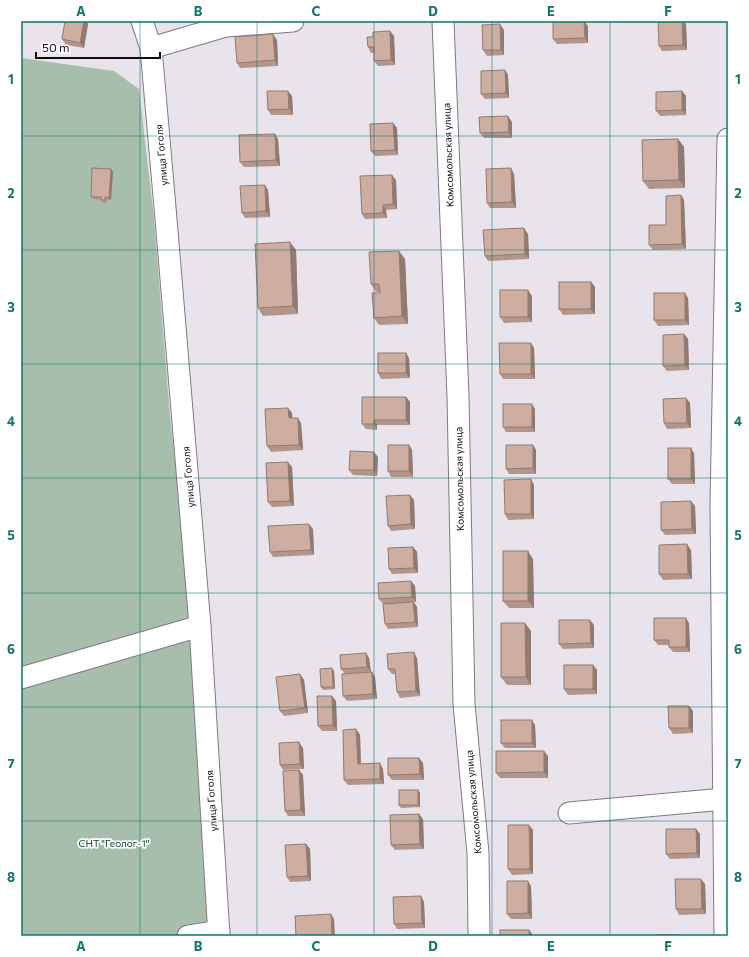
<svg xmlns="http://www.w3.org/2000/svg" width="749" height="957" font-family="Commissioner,sans-serif">
<style>
.green{fill:#a7bead}
.lines{fill:none;stroke-linecap:round;stroke-linejoin:round}
.minor-casing{stroke:#807a82;stroke-width:23}
.minor{stroke:#fff;stroke-width:21}
.wall{fill:#b2968b}
.shaded-wall{fill:#917a71}
.building{fill:#cfaea2;stroke:#917a71}
.grid{fill:none;stroke:#0f766e;stroke-width:1;stroke-opacity:0.55}
.labels{text-anchor:middle;stroke-width:3.5;stroke-linejoin:round;paint-order:stroke}
.street-label{font-size:10px;fill:#0d0b0e;stroke:#fff}
.park-label{font-size:10px;fill:#0b3c20;stroke:#fff}
.neatline{fill:none;stroke:#0f766e;stroke-width:1.5}
.grid-label{font-size:13px;text-anchor:middle;font-weight:bold;fill:#0f766e}
</style>
<rect width="100%" height="100%" fill="#e9e3eb"/>
<!-- green -->
<path class="green" d="M21 58 114 71 139 89 154 218 170 417 197 636 211 936H21Z"/>
<g class="lines">
<!-- minor casing -->
<g class="minor-casing">
<g id="minor">
<path d="M142 21 151 48 166 219 200 626 219 936"/>
<path d="M443 21 458 396 464 704 478 853 479 936"/>
<path d="M151 48 226 26 293 21"/>
<path d="M21 678 200 626"/>
<path d="M569 813 724 799"/>
<path d="M188 936 219 931"/>
<path d="M725 936 721 506 728 139"/>
</g>
</g>
<!-- minor -->
<use href="#minor" class="minor"/>
</g>
<!-- wall -->
<g class="wall">
<path d="M65 21H86L88 24 84 48 66 45 62 39Z"/>
<path d="M686 24 687 50 662 51 659 46Z"/>
<path d="M588 26V43L557 44 553 39Z"/>
<path d="M504 30V55L487 56 483 50Z"/>
<path d="M390 31 394 36 395 65 378 66 374 61V53H371L368 47 373 37Z"/>
<path d="M277 40 278 66 240 68 237 63Z"/>
<path d="M505 70 508 75 509 98 485 99 481 94Z"/>
<path d="M682 91 686 96V115L660 116 656 111Z"/>
<path d="M292 96 293 115H271L268 110Z"/>
<path d="M512 122V138H484L480 133Z"/>
<path d="M393 123 397 128 398 155 375 156 371 151Z"/>
<path d="M278 139 280 166 244 167 240 162Z"/>
<path d="M678 139 684 147 685 188 649 189 643 181Z"/>
<path d="M111 169 113 172 111 200H107V203H103L101 200 93 199 91 197Z"/>
<path d="M514 174 516 208H490L487 203Z"/>
<path d="M396 180 397 209 386 210 387 218 365 219 362 214Z"/>
<path d="M268 190 270 217 245 218 242 213Z"/>
<path d="M681 195 684 200 686 249 653 250 649 245 666 225Z"/>
<path d="M528 234 529 259 488 261 485 256Z"/>
<path d="M296 250 298 314 263 316 258 308Z"/>
<path d="M405 259 408 324 379 325 374 318 380 292H376L371 284Z"/>
<path d="M591 282 595 287V314L563 315 559 309Z"/>
<path d="M532 296V322L504 323 500 317Z"/>
<path d="M688 298 689 325 658 326 654 320Z"/>
<path d="M684 334 688 339 689 370 667 371 663 366Z"/>
<path d="M534 348 535 379H503L500 374Z"/>
<path d="M406 353 409 358 410 378 381 379 378 373Z"/>
<path d="M406 397 410 402V425H377V430L366 429 362 424Z"/>
<path d="M686 398 690 403 691 428 667 429 664 423Z"/>
<path d="M288 408 292 413V418L301 423 303 450 271 452 267 446Z"/>
<path d="M535 409V432H506L503 427Z"/>
<path d="M409 445 412 450 413 477H391L388 471Z"/>
<path d="M533 445 536 450V474H509L506 469Z"/>
<path d="M694 453 695 484H672L668 479Z"/>
<path d="M378 457 377 476 353 475 349 470Z"/>
<path d="M292 467 294 506 272 507 268 502Z"/>
<path d="M534 485V519L508 520 505 514Z"/>
<path d="M414 500 415 529 391 531 388 526Z"/>
<path d="M695 506 696 534 665 535 661 530Z"/>
<path d="M313 529 314 555 273 557 270 552Z"/>
<path d="M413 547 417 552 418 573 392 574 389 569Z"/>
<path d="M691 550 692 579 663 580 659 574Z"/>
<path d="M533 559 534 608H509L503 601Z"/>
<path d="M411 581 415 586 416 602H414L417 607 418 627 388 629 385 624 383 604 379 599Z"/>
<path d="M689 623 690 652H673L669 647V645H658L654 640Z"/>
<path d="M594 625V648L563 649 559 644Z"/>
<path d="M531 631V685H507L501 677Z"/>
<path d="M366 653 369 658 371 672 345 674 341 669Z"/>
<path d="M417 658 420 696 400 698 397 692 395 674H392L388 669Z"/>
<path d="M593 665 597 670V694L568 695 564 689Z"/>
<path d="M332 668 334 671 335 689 323 690 321 687Z"/>
<path d="M372 672 375 677 377 699 347 701 343 696Z"/>
<path d="M300 674 304 680 308 713 284 716 280 711Z"/>
<path d="M336 701 337 731H322L318 726Z"/>
<path d="M689 706 693 711V733L673 734 669 728Z"/>
<path d="M535 725 536 748H505L501 743Z"/>
<path d="M356 729 360 735 361 764 383 769 384 784 348 785 344 780Z"/>
<path d="M303 748 304 769 283 770 280 765Z"/>
<path d="M548 756V778H500L496 773Z"/>
<path d="M419 758 423 763 424 780H392L388 775Z"/>
<path d="M299 770 303 775 305 816H288L285 811Z"/>
<path d="M418 790 420 793V807L401 808 399 805Z"/>
<path d="M423 819 424 849 395 850 391 845Z"/>
<path d="M696 829 700 834V858L670 859 666 854Z"/>
<path d="M533 830V874L512 875 508 869Z"/>
<path d="M306 844 310 849 311 881 290 882 287 877Z"/>
<path d="M705 884 706 914 679 915 676 909Z"/>
<path d="M531 886 532 919H511L507 914Z"/>
<path d="M421 896 424 902 425 928 397 929 394 924Z"/>
</g>
<!-- shaded-wall -->
<g class="shaded-wall">
<path d="M84 21H86L88 24 84 48 80 43Z"/>
<path d="M584 21 588 26V43L585 38Z"/>
<path d="M682 21H684L686 24 687 50 683 45Z"/>
<path d="M500 24 504 30V55L501 50Z"/>
<path d="M390 31 394 36 395 65 391 60Z"/>
<path d="M273 34 277 40 278 66 275 60Z"/>
<path d="M505 70 508 75 509 98 506 93Z"/>
<path d="M288 91 292 96 293 115 289 109Z"/>
<path d="M682 91 686 96V115L682 110Z"/>
<path d="M508 116 512 122V138L509 132Z"/>
<path d="M393 123 397 128 398 155 395 150Z"/>
<path d="M275 134 278 139 280 166 276 160Z"/>
<path d="M678 139 684 147 685 188 679 180Z"/>
<path d="M511 168 514 174 516 208 512 202Z"/>
<path d="M111 169 113 172 111 200 109 198Z"/>
<path d="M392 175 396 180 397 209 393 204Z"/>
<path d="M265 185 268 190 270 217 266 211Z"/>
<path d="M681 195 684 200 686 249 682 244Z"/>
<path d="M383 205 386 210 387 218 383 213Z"/>
<path d="M524 228 528 234 529 259 525 254Z"/>
<path d="M290 242 296 250 298 314 293 306Z"/>
<path d="M399 251 405 259 408 324 402 316Z"/>
<path d="M591 282 595 287V314L591 309Z"/>
<path d="M528 290 532 296V322L528 317Z"/>
<path d="M685 293 688 298 689 325 685 320Z"/>
<path d="M684 334 688 339 689 370 685 365Z"/>
<path d="M531 343 534 348 535 379 531 374Z"/>
<path d="M406 353 409 358 410 378 406 373Z"/>
<path d="M406 397 410 402V425L406 420Z"/>
<path d="M686 398 690 403 691 428 687 423Z"/>
<path d="M532 404 535 409V432L532 427Z"/>
<path d="M288 408 292 413 293 424 289 418Z"/>
<path d="M298 418 301 423 303 450 299 445Z"/>
<path d="M374 420 377 425V430L374 424Z"/>
<path d="M409 445 412 450 413 477 409 471Z"/>
<path d="M533 445 536 450V474L533 468Z"/>
<path d="M691 448 694 453 695 484 691 479Z"/>
<path d="M374 452 378 457 377 476 374 470Z"/>
<path d="M288 462 292 467 294 506 290 501Z"/>
<path d="M531 479 534 485V519L531 514Z"/>
<path d="M410 495 414 500 415 529 411 524Z"/>
<path d="M691 501 695 506 696 534 692 529Z"/>
<path d="M309 524 313 529 314 555 311 550Z"/>
<path d="M687 544 691 550 692 579 688 574Z"/>
<path d="M413 547 417 552 418 573 414 568Z"/>
<path d="M528 551 533 559 534 608 528 601Z"/>
<path d="M411 581 415 586 416 602 412 597Z"/>
<path d="M413 602 417 607 418 627 415 622Z"/>
<path d="M686 618 689 623 690 652 686 647Z"/>
<path d="M590 620 594 625V648L591 643Z"/>
<path d="M525 623 531 631V685L526 677Z"/>
<path d="M414 652 417 658 420 696 416 691Z"/>
<path d="M366 653 369 658 371 672 367 667Z"/>
<path d="M593 665 597 670V694L593 689Z"/>
<path d="M332 668 334 671 335 689 333 687Z"/>
<path d="M372 672 375 677 377 699 373 694Z"/>
<path d="M300 674 304 680 308 713 305 708Z"/>
<path d="M332 696 336 701 337 731 333 725Z"/>
<path d="M689 706 693 711V733L689 728Z"/>
<path d="M532 720 535 725 536 748 532 743Z"/>
<path d="M356 729 360 735 361 769 358 764Z"/>
<path d="M299 742 303 748 304 769 300 764Z"/>
<path d="M544 751 548 756V778L544 772Z"/>
<path d="M419 758 423 763 424 780 420 774Z"/>
<path d="M380 763 383 769 384 784 380 779Z"/>
<path d="M299 770 303 775 305 816 301 810Z"/>
<path d="M418 790 420 793V807L418 805Z"/>
<path d="M419 814 423 819 424 849 420 844Z"/>
<path d="M529 825 533 830V874L530 869Z"/>
<path d="M696 829 700 834V858L697 853Z"/>
<path d="M306 844 310 849 311 881 308 876Z"/>
<path d="M701 879 705 884 706 914 702 909Z"/>
<path d="M528 881 531 886 532 919 528 913Z"/>
<path d="M421 896 424 902 425 928 422 923Z"/>
<path d="M331 914 334 919 335 936H332Z"/>
<path d="M529 930 533 935V936H529Z"/>
</g>
<!-- building -->
<g class="building">
<path d="M65 21H84L80 43 62 39Z"/>
<path d="M553 21H584L585 38 553 39Z"/>
<path d="M658 21H682L683 45 659 46Z"/>
<path d="M500 24 501 50H483L482 25Z"/>
<path d="M390 31 391 60 374 61V47H368L367 37H373V32Z"/>
<path d="M273 34 275 60 237 63 235 37Z"/>
<path d="M505 70 506 93 481 94V71Z"/>
<path d="M267 91H288L289 109 268 110Z"/>
<path d="M682 91V110L656 111V92Z"/>
<path d="M508 116 509 132 480 133 479 117Z"/>
<path d="M393 123 395 150 371 151 370 124Z"/>
<path d="M275 134 276 160 240 162 239 135Z"/>
<path d="M678 139 679 180 643 181 642 140Z"/>
<path d="M92 168 111 169 109 198 105 197V200H101V197H91Z"/>
<path d="M511 168 512 202 487 203 486 169Z"/>
<path d="M392 175 393 204 383 205V213L362 214 360 176Z"/>
<path d="M265 185 266 211 242 213 240 186Z"/>
<path d="M681 195 682 244 649 245V225H666V196Z"/>
<path d="M524 228 525 254 485 256 483 230Z"/>
<path d="M290 242 293 306 258 308 255 244Z"/>
<path d="M399 251 402 316 374 318 372 293H380L379 284H371L369 252Z"/>
<rect x="559" y="282" width="32" height="27"/>
<rect x="500" y="290" width="28" height="27"/>
<rect x="654" y="293" width="31" height="27"/>
<path d="M684 334 685 365 663 366V335Z"/>
<path d="M499 343H531V374H500Z"/>
<rect x="378" y="353" width="28" height="20"/>
<path d="M362 397H406V420H374V424H362Z"/>
<path d="M686 398 687 423H664L663 399Z"/>
<rect x="503" y="404" width="29" height="23"/>
<path d="M288 408 289 418H298L299 445 267 446 265 409Z"/>
<rect x="388" y="445" width="21" height="26"/>
<path d="M506 445H533V468L506 469Z"/>
<rect x="668" y="448" width="23" height="31"/>
<path d="M350 451 374 452V470H349Z"/>
<path d="M288 462 290 501 268 502 266 463Z"/>
<path d="M531 479V514H505L504 480Z"/>
<path d="M410 495 411 524 388 526 386 496Z"/>
<path d="M691 501 692 529 661 530V502Z"/>
<path d="M309 524 311 550 270 552 268 526Z"/>
<path d="M687 544 688 574H659V545Z"/>
<path d="M413 547 414 568 389 569 388 548Z"/>
<rect x="503" y="551" width="25" height="50"/>
<path d="M411 581 412 597 379 599 378 583Z"/>
<path d="M413 602 415 622 385 624 383 604Z"/>
<path d="M654 618H686V647H669V640H654Z"/>
<path d="M559 620H590L591 643 559 644Z"/>
<path d="M501 623H525L526 677H501Z"/>
<path d="M414 652 416 691 397 692 395 669H388L387 654Z"/>
<path d="M366 653 367 667 341 669 340 655Z"/>
<rect x="564" y="665" width="29" height="24"/>
<path d="M332 668 333 687H321L320 669Z"/>
<path d="M372 672 373 694 343 696 342 674Z"/>
<path d="M300 674 305 708 280 711 276 677Z"/>
<path d="M317 696H332L333 725 318 726Z"/>
<path d="M668 706H689V728H669Z"/>
<rect x="501" y="720" width="31" height="23"/>
<path d="M356 729 358 764 380 763V779L344 780 343 730Z"/>
<path d="M299 742 300 764 280 765 279 743Z"/>
<path d="M496 751H544V772L496 773Z"/>
<path d="M388 758H419L420 774 388 775Z"/>
<path d="M299 770 301 810 285 811 283 771Z"/>
<rect x="399" y="790" width="19" height="15"/>
<path d="M419 814 420 844 391 845 390 815Z"/>
<path d="M508 825H529L530 869H508Z"/>
<path d="M666 829H696L697 853 666 854Z"/>
<path d="M306 844 308 876 287 877 285 845Z"/>
<path d="M675 879H701L702 909H676Z"/>
<path d="M507 881H528V913L507 914Z"/>
<path d="M421 896 422 923 394 924 393 897Z"/>
<path d="M331 914 332 936H296L295 916Z"/>
<rect x="500" y="930" width="29" height="6"/>
<rect x="657" y="935" width="18" height="1"/>
</g>
<!-- grid -->
<path class="grid" d="M140 21V936M257 21V936M374 21V936M492 21V936M610 21V936M21 136H728M21 250H728M21 364H728M21 478H728M21 593H728M21 707H728M21 821H728"/>
<g class="labels">
<!-- street labels -->
<g class="street-label">
<text transform="translate(161 155) rotate(-95)" y="4">улица Гоголя</text>
<text transform="translate(448 155) rotate(-92)" y="4">Комсомольская улица</text>
<text transform="translate(188 477) rotate(-95)" y="4">улица Гоголя</text>
<text transform="translate(459 479) rotate(-91)" y="4">Комсомольская улица</text>
<text transform="translate(211 801) rotate(-94)" y="4">улица Гоголя</text>
<text transform="translate(473 802) rotate(-95)" y="4">Комсомольская улица</text>
</g>
<!-- park labels -->
<g class="park-label">
<text x="114" y="847">СНТ "Геолог-1"</text>
</g>
</g>
<!-- border -->
<rect width="749" height="957" fill="none" stroke="#ffffff" stroke-width="44"/>
<!-- scale -->
<path d="M36 52v6h124v-6" fill="none" stroke="#0d0b0e" stroke-width="2"/>
<text x="42" y="52" font-size="12" fill="#0d0b0e" stroke="#ffffff" stroke-width="3" paint-order="stroke">50 m</text>
<rect x="22" y="22" width="705" height="913" class="neatline"/>
<g class="grid-label">
<text x="81" y="16">A</text>
<text x="198" y="16">B</text>
<text x="316" y="16">C</text>
<text x="433" y="16">D</text>
<text x="551" y="16">E</text>
<text x="668" y="16">F</text>
<text x="11" y="84">1</text>
<text x="738" y="84">1</text>
<text x="11" y="198">2</text>
<text x="738" y="198">2</text>
<text x="11" y="312">3</text>
<text x="738" y="312">3</text>
<text x="11" y="426">4</text>
<text x="738" y="426">4</text>
<text x="11" y="540">5</text>
<text x="738" y="540">5</text>
<text x="11" y="654">6</text>
<text x="738" y="654">6</text>
<text x="11" y="768">7</text>
<text x="738" y="768">7</text>
<text x="11" y="882">8</text>
<text x="738" y="882">8</text>
<text x="81" y="951">A</text>
<text x="198" y="951">B</text>
<text x="316" y="951">C</text>
<text x="433" y="951">D</text>
<text x="551" y="951">E</text>
<text x="668" y="951">F</text>
</g>
</svg>
